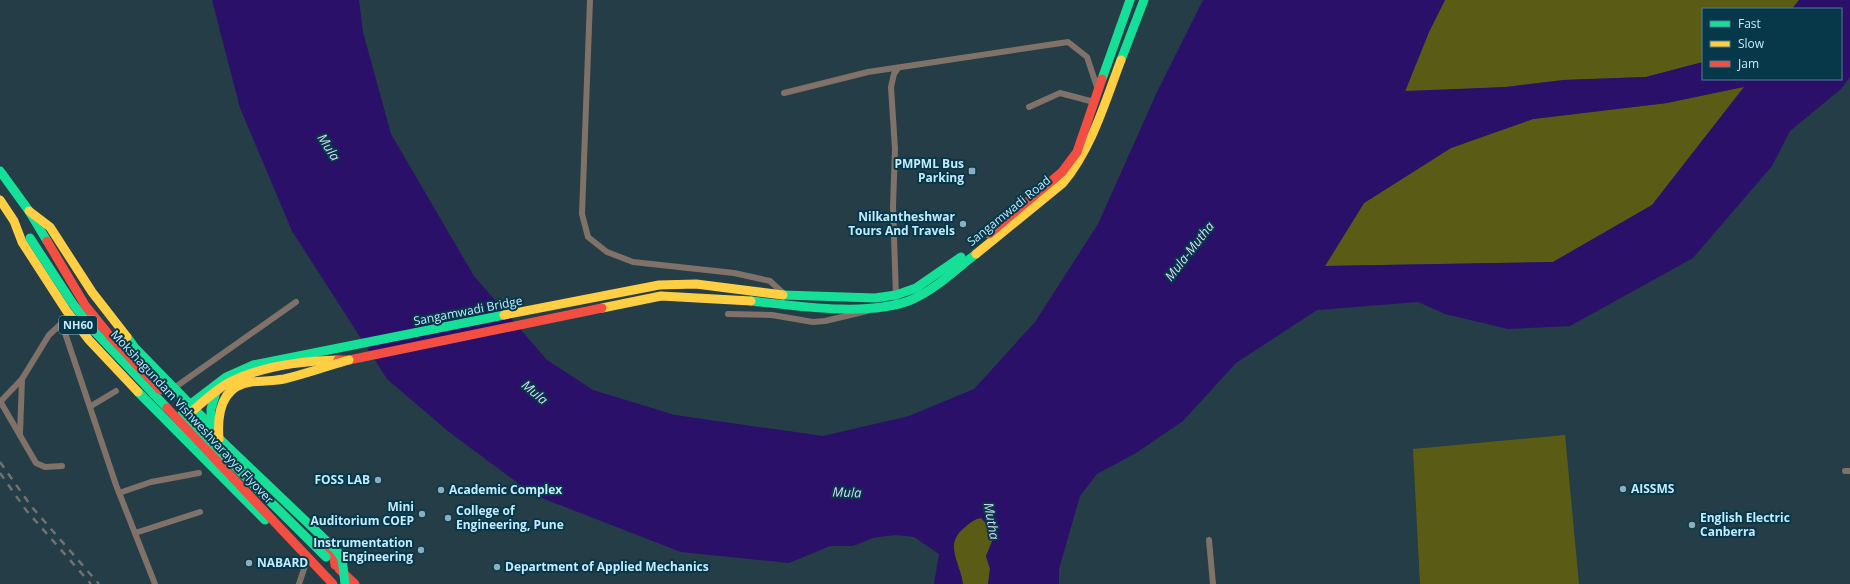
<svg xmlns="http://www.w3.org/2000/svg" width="1850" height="584" font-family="'Open Sans',sans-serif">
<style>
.green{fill:#5a5c15}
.water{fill:#2b1069;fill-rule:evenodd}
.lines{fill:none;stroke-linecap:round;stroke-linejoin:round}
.street{stroke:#807169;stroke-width:6}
.fast{stroke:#16e098;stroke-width:9}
.slow{stroke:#ffcf43;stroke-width:9}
.jam{stroke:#f24e42;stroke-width:9}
.rail{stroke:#707271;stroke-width:2.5;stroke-dasharray:7 7;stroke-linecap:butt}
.fast-bridge{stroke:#16e098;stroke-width:9}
.slow-bridge{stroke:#ffcf43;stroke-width:9}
.jam-bridge{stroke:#f24e42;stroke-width:9}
.poi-dot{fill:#8badbd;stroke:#07384a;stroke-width:1.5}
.labels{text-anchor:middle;stroke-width:4;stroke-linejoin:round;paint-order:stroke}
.shield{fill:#07384a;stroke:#8bb5c7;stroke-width:1}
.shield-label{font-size:11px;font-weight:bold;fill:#c3eafd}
.poi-label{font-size:12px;font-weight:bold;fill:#c3eafd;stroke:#07384a;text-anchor:start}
.street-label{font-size:12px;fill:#c3eafd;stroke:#07384a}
.water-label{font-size:13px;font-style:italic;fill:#dad9f3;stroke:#07384a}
</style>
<rect width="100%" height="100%" fill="#243d46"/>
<!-- green -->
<g class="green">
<path d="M1445 0H1799L1792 9H1703V62L1646 77 1564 80 1506 87 1405 92 1429 32Z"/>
<path d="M1745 86 1652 205 1553 262 1325 266 1364 203 1451 148 1533 119 1667 103Z"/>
<path d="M1565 435 1579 584H1420L1413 449Z"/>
<path d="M981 518 991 528 993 539 986 556 990 569 988 584H963C960 562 943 544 965 527 970 523 974 519 981 518Z"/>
</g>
<!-- water -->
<path class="water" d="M212 0H359L363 32 391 134 474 276 547 360 593 390 675 415 823 436 909 416 974 389 1035 322 1098 224 1157 92 1203 0H1445L1429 32 1405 91 1506 87 1564 80 1646 77 1703 62V79H1841V9H1792L1799 0H1850V77L1841 89 1790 131 1772 166 1693 258 1570 326 1508 329 1445 314 1418 302 1317 310 1236 363 1183 421 1136 453 1097 474 1080 496 1059 569V584H988L990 569 986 556 993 539 991 528 981 518C974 519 970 523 965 527 943 544 960 562 963 584H934L939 554 914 537 895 535 873 538 853 546H830L789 563 681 552 534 495 449 432 387 379 292 231 240 108ZM1744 87 1652 205 1553 262 1325 266 1364 203 1451 148 1533 119 1667 103Z"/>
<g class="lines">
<!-- street -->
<g class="street">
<path d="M590 0 582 214 588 237 607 252 633 262 734 273 770 281 783 293"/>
<path d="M784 93 868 72 1068 42 1087 57 1098 90"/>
<path d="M1029 107 1060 93 1094 102"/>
<path d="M896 297 893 206 895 149 891 87 894 74 898 68"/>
<path d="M728 314 772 315 813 322 825 321 867 311"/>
<path d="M62 324 116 485 155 584"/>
<path d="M174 388 296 302"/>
<path d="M0 401 36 463 45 467 62 466"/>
<path d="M0 402 22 379 49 335 63 322"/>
<path d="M91 406 116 391"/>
<path d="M20 434 22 379"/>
<path d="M1845 471H1850"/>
<path d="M119 493 151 482 199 473"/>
<path d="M135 533 200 512"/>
<path d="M1209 540 1213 584"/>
<path d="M299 584 306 563"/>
</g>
<!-- fast -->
<g class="fast">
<path d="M1121 60 1144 0"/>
<path d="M1102 79 1130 0"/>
<path d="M0 171 29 211 47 241"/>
<path d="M783 295 875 298 896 295 916 288 961 257"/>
<path d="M751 301C796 306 869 317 911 300 935 290 956 269 976 254"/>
<path d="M127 337 135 348 214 429"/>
<path d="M138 392 265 520"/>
<path d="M192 403 226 377 253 365 504 315"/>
<path d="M211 427V409L216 392"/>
</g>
<!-- slow -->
<g class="slow">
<path d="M0 200 14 221 22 242 66 310 89 340 138 392"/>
<path d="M29 211 50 227 92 292 127 337"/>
<path d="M976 254 1063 183C1092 148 1105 102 1121 60"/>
<path d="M602 308 661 296 751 301"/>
<path d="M504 315 659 285 696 284 783 295"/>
<path d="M189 414C202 403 215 390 230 382 262 366 303 361 338 360"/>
</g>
<!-- jam -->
<g class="jam">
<path d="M989 234 1062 172 1077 152 1102 79"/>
<path d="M338 360H349L602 308"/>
<path d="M326 544 333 552 335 565"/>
<path d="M339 569 355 584"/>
</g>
<!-- rail -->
<g class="rail">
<path d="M0 462 31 506 99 584"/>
<path d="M0 473 26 510 91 584"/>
</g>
<!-- fast-bridge -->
<g class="fast-bridge">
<path d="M30 238 73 304 96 333 167 408"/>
<path d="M182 414 326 557"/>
<path d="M204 424 336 550 342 558 345 584"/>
</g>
<!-- slow-bridge -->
<path class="slow-bridge" d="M219 439C217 414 221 386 251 382 262 381 273 381 284 379 306 374 327 366 349 360"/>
<!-- jam-bridge -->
<g class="jam-bridge">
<path d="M47 241 85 305 110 336 160 390"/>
<path d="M167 408 333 584"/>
</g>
</g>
<!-- markers -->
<g class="poi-dot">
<rect x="968" y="167" width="8" height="8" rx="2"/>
<circle cx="963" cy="224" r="4"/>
<circle cx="378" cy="480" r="4"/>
<circle cx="1623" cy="489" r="4"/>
<circle cx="441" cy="490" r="4"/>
<circle cx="422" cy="514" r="4"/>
<circle cx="448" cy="518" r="4"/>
<circle cx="1692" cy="525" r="4"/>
<circle cx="421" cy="550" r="4"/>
<circle cx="249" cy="563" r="4"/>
<circle cx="497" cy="567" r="4"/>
</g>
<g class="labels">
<!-- shield labels -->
<rect class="shield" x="59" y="316" width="38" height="18" rx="3"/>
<g class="shield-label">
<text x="78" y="329">NH60</text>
</g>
<!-- poi labels -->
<g class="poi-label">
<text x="964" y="168" text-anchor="end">PMPML Bus<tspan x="964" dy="14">Parking</tspan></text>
<text x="955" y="221" text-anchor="end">Nilkantheshwar<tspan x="955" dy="14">Tours And Travels</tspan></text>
<text x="370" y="484" text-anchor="end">FOSS LAB</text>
<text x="1631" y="493">AISSMS</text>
<text x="449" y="494">Academic Complex</text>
<text x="414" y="511" text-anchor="end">Mini<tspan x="414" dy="14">Auditorium COEP</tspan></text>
<text x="456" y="515">College of<tspan x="456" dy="14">Engineering, Pune</tspan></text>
<text x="1700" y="522">English Electric<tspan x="1700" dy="14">Canberra</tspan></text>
<text x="413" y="547" text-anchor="end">Instrumentation<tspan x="413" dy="14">Engineering</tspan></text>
<text x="257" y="567">NABARD</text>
<text x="505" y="571">Department of Applied Mechanics</text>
</g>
<!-- street labels -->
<g class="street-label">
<text transform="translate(1009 211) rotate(-39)" y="4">Sangamwadi Road</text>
<text transform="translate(468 311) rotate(-11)" y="4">Sangamwadi Bridge</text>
<text transform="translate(192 417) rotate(47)" y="4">Mokshagundam Vishweshvarayya Flyover</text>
</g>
<!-- water labels -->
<g class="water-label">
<text transform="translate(329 147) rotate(57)" y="5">Mula</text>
<text transform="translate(1189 251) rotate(-52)" y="5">Mula-Mutha</text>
<text transform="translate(535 392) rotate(40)" y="5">Mula</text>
<text transform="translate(847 492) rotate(2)" y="5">Mula</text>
<text transform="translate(992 521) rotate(80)" y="5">Mutha</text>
</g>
</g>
<!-- legend -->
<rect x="1702" y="8" width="140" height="72" fill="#07384a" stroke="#527f92"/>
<rect x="1710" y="21" width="20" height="6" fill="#16e098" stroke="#527f92"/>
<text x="1738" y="28" font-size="12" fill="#c3eafd">Fast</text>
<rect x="1710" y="41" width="20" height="6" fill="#ffcf43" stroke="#527f92"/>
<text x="1738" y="48" font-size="12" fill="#c3eafd">Slow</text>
<rect x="1710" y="61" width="20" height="6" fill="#f24e42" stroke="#527f92"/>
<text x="1738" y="68" font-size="12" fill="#c3eafd">Jam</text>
</svg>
